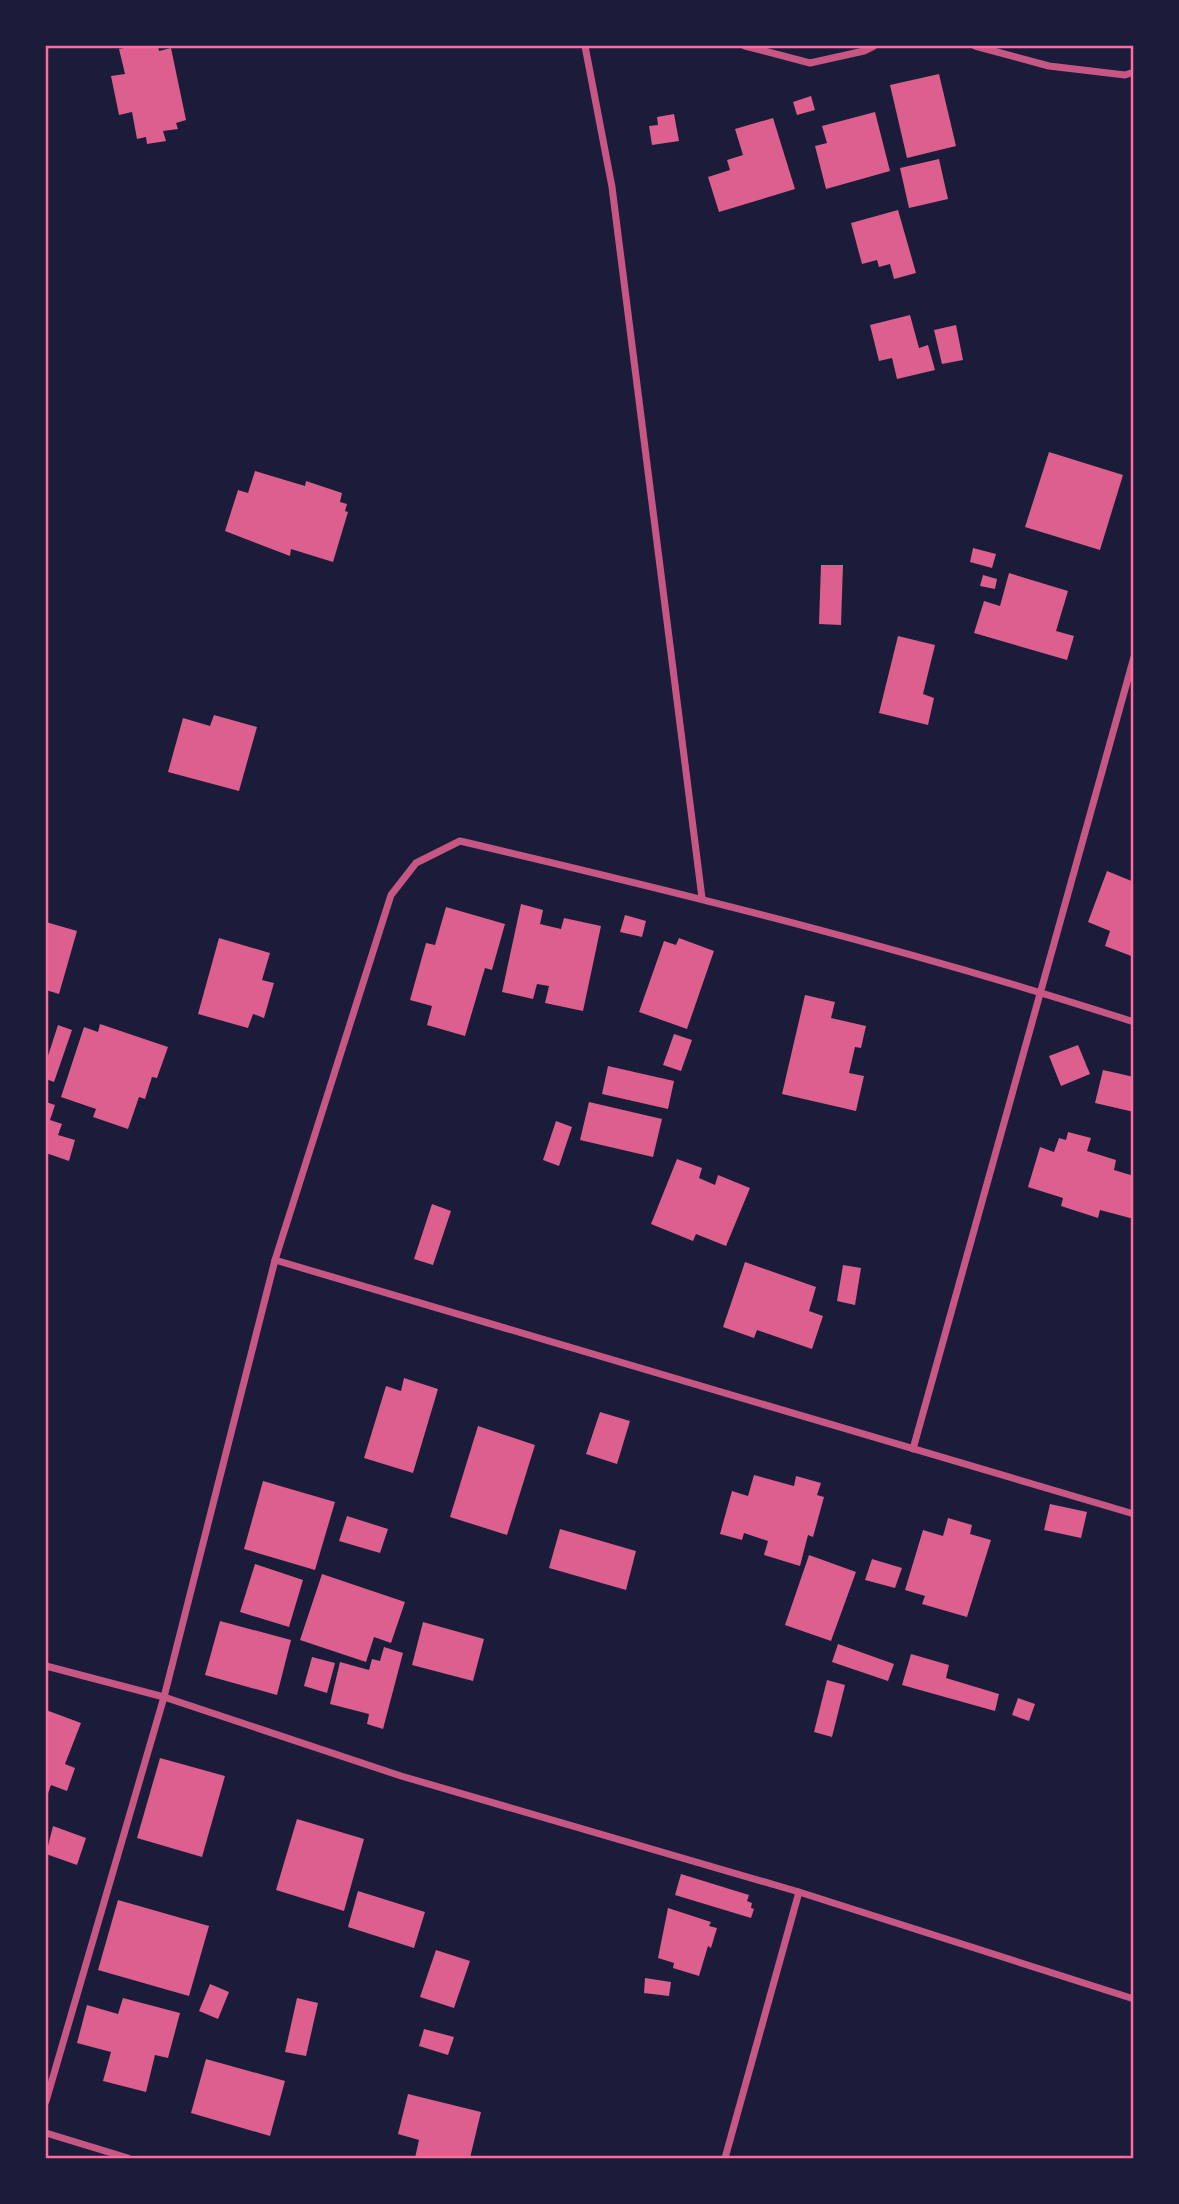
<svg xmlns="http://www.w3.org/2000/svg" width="1179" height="2204" font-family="'Sofia Sans Condensed',sans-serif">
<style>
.building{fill:#dd5f8e}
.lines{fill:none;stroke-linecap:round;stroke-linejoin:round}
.minor{stroke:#c65784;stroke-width:7}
.neatline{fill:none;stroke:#ff6b9d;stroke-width:2.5}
</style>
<rect width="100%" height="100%" fill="#1b1b3a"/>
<!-- building -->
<g class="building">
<path d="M135 46H158L159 51 171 48 186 120 176 123 178 129 163 131 166 141 147 144 146 137 137 139 132 112 119 115 111 76 125 74 119 49Z"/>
<path d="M939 74 956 146 907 158 890 85Z"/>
<path d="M811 96 815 110 797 115 793 102Z"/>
<path d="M875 112 890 171 826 189 815 146 827 143 822 126Z"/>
<path d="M674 114 679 141 652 145 649 126 658 125 657 117Z"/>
<path d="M773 118 795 189 719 212 708 177 730 170 727 160 743 155 735 129Z"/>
<path d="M939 159 948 199 909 208 900 168Z"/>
<path d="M898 210 916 273 894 279 890 264 879 267 877 260 862 264 851 223Z"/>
<path d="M910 315 919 348 928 345 935 370 897 379 892 358 879 361 870 325Z"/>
<path d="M956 325 963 360 942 364 934 330Z"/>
<path d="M1049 452 1123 475 1100 550 1025 527Z"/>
<path d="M255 471 305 486 306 481 342 493 340 502 347 504 345 511 348 512 333 562 291 549 290 556 225 531 238 490 248 493Z"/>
<path d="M973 548 996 554 992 568 970 562Z"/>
<path d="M821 565H843L841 625 819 624Z"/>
<path d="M1009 573 1068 591 1056 631 1074 636 1067 660 974 633 984 601 1000 606Z"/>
<path d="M983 575 997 579 995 589 980 586Z"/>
<path d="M898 636 935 645 923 694 934 698 928 725 879 713Z"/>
<path d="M214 715 257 727 239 791 168 772 183 718 210 726Z"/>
<path d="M1107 871 1134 882V957L1105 946 1110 931 1088 922Z"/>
<path d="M521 904 543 910 540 924 561 929 564 918 601 926 583 1011 545 1003 549 986 537 984 533 999 502 992Z"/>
<path d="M446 907 505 924 492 970 485 968 465 1036 427 1025 432 1006 410 1000 426 943 435 945Z"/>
<path d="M625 915 646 921 642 937 620 932Z"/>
<path d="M46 922 77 931 59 994 46 990Z"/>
<path d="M219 938 270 953 262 980 274 983 264 1018 253 1014 248 1028 198 1014Z"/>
<path d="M679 938 714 951 687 1029 639 1012 664 941 676 945Z"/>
<path d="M805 995 835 1002 831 1018 866 1026 861 1048 855 1047 849 1073 864 1076 856 1111 782 1094Z"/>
<path d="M100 1024 168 1047 157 1078 152 1077 145 1099 139 1097 128 1129 93 1117 96 1109 61 1097 84 1027 98 1032Z"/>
<path d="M58 1025 72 1030 54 1082 46 1079V1062Z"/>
<path d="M674 1034 692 1040 681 1071 663 1065Z"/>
<path d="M1078 1045 1090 1074 1061 1086 1049 1056Z"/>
<path d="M608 1066 674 1081 668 1109 602 1094Z"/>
<path d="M1103 1070 1134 1077V1112L1095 1103Z"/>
<path d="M46 1102 55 1105 50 1120 62 1124 58 1135 75 1140 69 1161 46 1153Z"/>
<path d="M589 1102 662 1119 653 1157 580 1140Z"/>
<path d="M556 1121 572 1127 559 1166 543 1160Z"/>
<path d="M1068 1132 1091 1138 1087 1151 1116 1160 1114 1170 1134 1176V1219L1100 1210 1098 1218 1061 1206 1063 1198 1028 1187 1040 1147 1054 1152 1059 1138 1066 1140Z"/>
<path d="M677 1159 702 1168 699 1178 715 1185 718 1175 750 1188 726 1246 696 1234 693 1241 651 1224Z"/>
<path d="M432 1204 451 1211 433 1265 414 1259Z"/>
<path d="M745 1262 816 1287 809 1311 823 1316 812 1349 757 1330 754 1338 723 1327Z"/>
<path d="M843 1265 861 1268 855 1305 837 1301Z"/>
<path d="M404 1378 438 1389 413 1473 364 1458 386 1386 401 1391Z"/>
<path d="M600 1412 630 1421 617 1464 586 1454Z"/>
<path d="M478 1426 535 1445 507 1535 450 1517Z"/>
<path d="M754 1475 794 1486 796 1476 821 1483 817 1495 824 1497 813 1537 808 1535 800 1566 764 1555 768 1541 744 1533 742 1540 720 1534 732 1491 748 1496Z"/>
<path d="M263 1481 335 1502 315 1570 244 1549Z"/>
<path d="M1050 1504 1087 1512 1081 1538 1044 1530Z"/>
<path d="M347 1516 388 1529 380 1553 339 1541Z"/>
<path d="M948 1518 972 1525 970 1534 991 1540 967 1617 922 1604 925 1596 905 1590 923 1530 943 1536Z"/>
<path d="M560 1529 636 1551 626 1590 549 1568Z"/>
<path d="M809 1555 856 1572 831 1641 785 1625Z"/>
<path d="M872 1559 902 1568 895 1588 865 1580Z"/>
<path d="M255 1564 303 1580 289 1627 240 1612Z"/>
<path d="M322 1574 405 1602 391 1643 374 1637 366 1662 300 1640Z"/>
<path d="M220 1621 291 1640 277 1695 205 1675Z"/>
<path d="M423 1622 484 1639 473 1681 412 1665Z"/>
<path d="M838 1644 894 1664 888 1681 832 1662Z"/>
<path d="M384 1647 403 1653 383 1729 367 1724 369 1714 330 1704 340 1662 369 1670 372 1659 380 1661Z"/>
<path d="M911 1654 949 1665 946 1678 999 1694 995 1711 902 1685Z"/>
<path d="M312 1657 335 1663 327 1693 304 1686Z"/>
<path d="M827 1680 845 1685 832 1737 814 1732Z"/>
<path d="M1018 1698 1035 1704 1029 1721 1012 1715Z"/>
<path d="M46 1710 81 1723 65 1764 75 1768 67 1791 51 1785 46 1799Z"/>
<path d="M160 1758 225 1776 202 1857 137 1838Z"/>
<path d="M297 1819 364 1839 344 1911 276 1890Z"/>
<path d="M53 1826 86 1838 77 1865 46 1854Z"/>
<path d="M681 1874 749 1895 747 1901 752 1903 751 1908 754 1909 751 1918 675 1895Z"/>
<path d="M358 1891 425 1912 414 1948 348 1927Z"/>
<path d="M118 1900 209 1926 189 1996 98 1970Z"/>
<path d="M668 1908 711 1922 709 1926 717 1928 711 1948 708 1946 699 1976 673 1968 674 1963 658 1958Z"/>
<path d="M436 1950 470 1961 454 2008 420 1997Z"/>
<path d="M645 1978 671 1982 669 1996 644 1993Z"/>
<path d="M210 1984 229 1992 218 2019 199 2011Z"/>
<path d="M123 1998 180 2013 168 2058 155 2055 146 2092 103 2081 111 2052 77 2043 87 2005 118 2014Z"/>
<path d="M297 1998 318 2003 306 2056 285 2052Z"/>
<path d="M424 2029 454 2037 448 2055 419 2046Z"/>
<path d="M206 2059 285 2081 270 2136 191 2113Z"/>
<path d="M408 2094 481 2112 470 2158H415L419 2140 398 2134Z"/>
</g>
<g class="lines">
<!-- minor -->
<g class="minor">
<path d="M585 46 612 187 702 898"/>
<path d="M745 46 810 63 864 51 874 46"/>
<path d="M975 46 1049 66 1125 75 1134 72"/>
<path d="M275 1260 1134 1514"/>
<path d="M913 1449 1134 657"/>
<path d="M46 1666 164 1697 401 1776 799 1892 1134 1999"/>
<path d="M46 2101 164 1697 275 1260 391 895 416 863 460 841C686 894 912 950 1134 1022"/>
<path d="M46 2133 128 2158"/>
<path d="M725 2158 799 1892"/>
</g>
</g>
<!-- border -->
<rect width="1179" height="2204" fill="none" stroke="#1b1b3a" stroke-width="94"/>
<rect x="47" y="47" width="1085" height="2110" class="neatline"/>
</svg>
